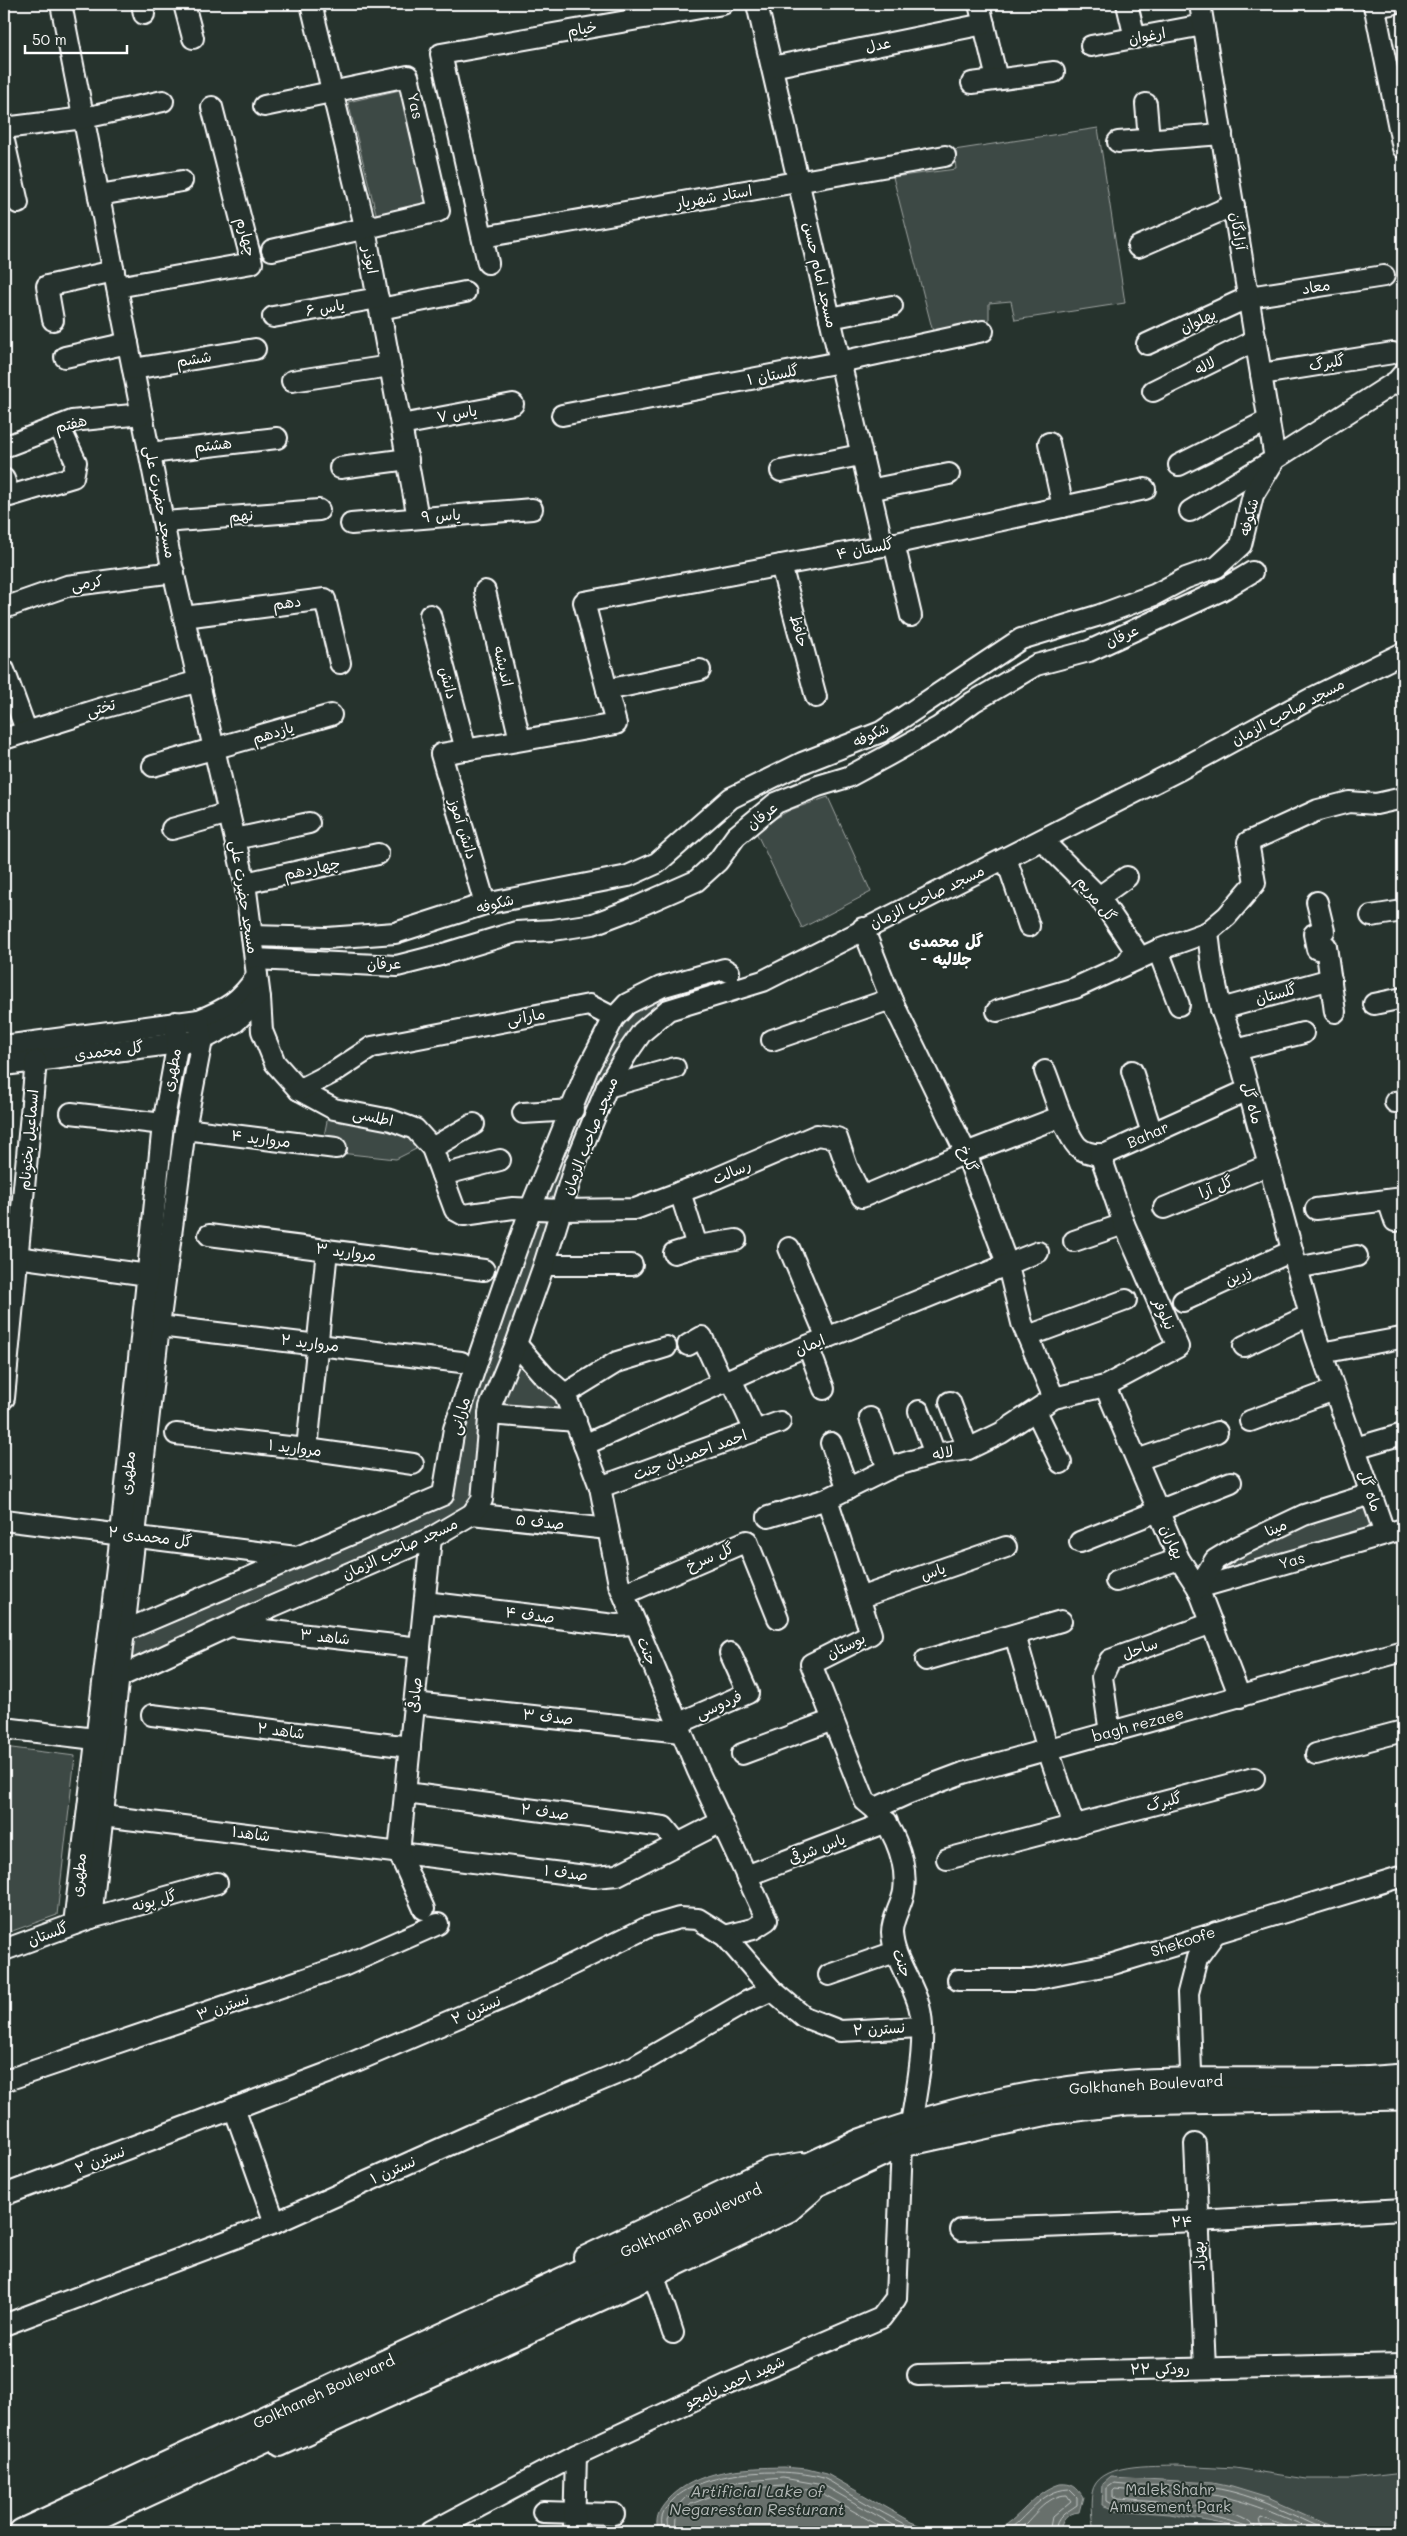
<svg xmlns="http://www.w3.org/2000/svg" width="1407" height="2536" font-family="Mali,'Playpen Sans Arabic',sans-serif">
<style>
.green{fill:#3e4944;stroke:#9ea4a2}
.water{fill:#67706c;stroke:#a4a9a7}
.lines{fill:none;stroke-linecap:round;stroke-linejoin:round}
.shore{stroke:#c2c6c4;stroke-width:1}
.minor-casing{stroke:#fff;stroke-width:24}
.major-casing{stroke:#fff;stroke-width:29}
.minor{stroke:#26332d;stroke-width:20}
.major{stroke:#26332d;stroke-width:25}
.labels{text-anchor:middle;stroke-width:4;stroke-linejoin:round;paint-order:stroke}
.street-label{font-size:15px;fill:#fff;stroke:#26332d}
.park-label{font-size:15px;fill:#bbbfbe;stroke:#26332d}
.neighbourhood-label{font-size:16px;font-weight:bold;fill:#fff;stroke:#26332d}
.water-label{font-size:16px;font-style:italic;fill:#b3b8b6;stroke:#26332d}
</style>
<rect width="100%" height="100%" fill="#26332d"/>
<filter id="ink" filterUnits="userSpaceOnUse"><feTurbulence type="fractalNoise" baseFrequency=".02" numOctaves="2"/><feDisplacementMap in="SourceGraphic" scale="10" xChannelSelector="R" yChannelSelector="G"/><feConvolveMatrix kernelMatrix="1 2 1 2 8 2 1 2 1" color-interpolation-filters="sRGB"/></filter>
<g filter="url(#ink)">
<!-- green -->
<g class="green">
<path d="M400 90 428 205 377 217 348 102Z"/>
<path d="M1098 128 1125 303 1015 320 1011 301 989 303V321L933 332 893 177 956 169 954 150Z"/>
<path d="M828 797 871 892 802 928 755 830 790 810Z"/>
<path d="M699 977 729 980 638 1033 559 1208 543 1206 544 1184 616 1018Z"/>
<path d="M328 1116 404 1131 422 1146 396 1159 321 1151Z"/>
<path d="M535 1211 558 1212 468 1512 125 1670 127 1633 439 1500 457 1430Z"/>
<path d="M516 1349 572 1418 506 1413 497 1397Z"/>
<path d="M1366 1502 1375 1530 1211 1578 1226 1559 1266 1539Z"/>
<path d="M4 1747 75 1756 57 1915 4 1934Z"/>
<path d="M1177 2465 1235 2468 1307 2479H1351L1403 2473V2532H1094C1092 2520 1090 2506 1092 2493 1097 2462 1153 2466 1177 2465Z"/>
</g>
<!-- water -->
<g class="water">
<path d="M783 2467 807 2469 827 2474 911 2522 936 2532H658C655 2519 658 2511 667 2501 696 2469 743 2468 783 2467Z"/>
<path d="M1111 2477 1213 2483 1232 2487 1268 2498 1344 2532H1248L1223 2524 1170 2514 1115 2510 1102 2505 1103 2484Z"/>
<path d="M1060 2484C1072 2483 1077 2487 1083 2497L1079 2512C1067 2513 1061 2521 1060 2532H994C1020 2520 1033 2492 1060 2484Z"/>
</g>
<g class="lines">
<!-- shore -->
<g class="shore">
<path d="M663 2532C662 2527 661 2522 662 2517 678 2469 784 2466 823 2478 833 2482 841 2489 850 2494 873 2507 896 2521 921 2532"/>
<path d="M669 2532 668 2520 671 2514 687 2497 725 2483 783 2478 823 2485 906 2532"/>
<path d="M676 2532 677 2518 691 2504 727 2490 783 2486 820 2492 890 2532"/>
<path d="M1005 2532C1027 2519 1040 2490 1069 2489L1077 2497V2505C1066 2513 1056 2516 1055 2532"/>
<path d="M1017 2532C1032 2519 1046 2495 1067 2495L1071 2501 1052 2517 1049 2532"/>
<path d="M1249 2532 1246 2526C1222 2517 1196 2513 1171 2509 1151 2507 1124 2512 1107 2501V2488L1114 2483C1147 2487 1180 2484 1213 2488 1255 2494 1293 2516 1331 2532"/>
<path d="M1255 2532C1255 2528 1255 2525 1251 2522 1235 2506 1143 2501 1118 2499L1113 2497V2491L1115 2489C1147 2493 1180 2491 1211 2495 1245 2499 1286 2517 1316 2532"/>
<path d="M1263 2532 1260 2520 1262 2517 1298 2532"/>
</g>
<!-- minor casing -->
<g class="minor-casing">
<g id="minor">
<path d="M61 4 171 562 245 883 260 998 262 1031 275 1063 299 1090 334 1109 391 1120 415 1129 432 1148 455 1210 464 1215 513 1208 561 1210 635 1209 710 1181 817 1135 837 1138 847 1167 862 1197 966 1153 1062 1116"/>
<path d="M142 4 144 14"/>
<path d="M184 4 193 38"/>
<path d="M311 4 363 218 418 518"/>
<path d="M757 4 883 546"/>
<path d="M979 4 997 79"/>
<path d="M1127 4 1135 38"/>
<path d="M1374 4 1403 148"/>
<path d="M1374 7 1392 4"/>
<path d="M1091 46 1203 25"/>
<path d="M772 67 984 24"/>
<path d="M972 83 1054 72"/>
<path d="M1146 104 1149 140"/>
<path d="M264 106 408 76 439 211 272 250"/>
<path d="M4 128 84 118 163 101"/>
<path d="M4 141 18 203"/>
<path d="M1118 142 1222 134"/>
<path d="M99 195 182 181"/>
<path d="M483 237 945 156"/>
<path d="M1138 247 1234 205"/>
<path d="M488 263 441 54 723 4"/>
<path d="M117 287 252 263 212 107"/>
<path d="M380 309 465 292"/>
<path d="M273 317 378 298"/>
<path d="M830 318 892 306"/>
<path d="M53 320 47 286 114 271"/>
<path d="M1147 344 1249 297 1384 276"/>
<path d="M65 357 128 343"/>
<path d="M133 369 255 349"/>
<path d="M1261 374 1393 353"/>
<path d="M292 381 390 366"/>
<path d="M1153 391 1256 340"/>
<path d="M562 415 840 362 983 331"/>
<path d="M401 425 513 404"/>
<path d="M1049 443 1063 507"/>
<path d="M4 447 72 421 142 414"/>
<path d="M150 453 277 438"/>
<path d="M1179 465 1269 420"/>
<path d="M340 468 408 459"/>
<path d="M781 471 860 455"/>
<path d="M4 479 10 496 73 477 76 462 59 426"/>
<path d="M869 490 949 474"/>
<path d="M1190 511 1275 459 1200 4"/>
<path d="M164 522 319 510"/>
<path d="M351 524 532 509"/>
<path d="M894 543 911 616"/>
<path d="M781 565 816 697"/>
<path d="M485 591 520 740"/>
<path d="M4 608 67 586 174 572"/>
<path d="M430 615 466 750"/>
<path d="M184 617 325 599 340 663"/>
<path d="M4 670 26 730"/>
<path d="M607 690 700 670"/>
<path d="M4 739 103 708 199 681"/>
<path d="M153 766 331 715"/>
<path d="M172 829 229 813"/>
<path d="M235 839 309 823"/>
<path d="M1042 840 1099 897 1135 950 1126 964"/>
<path d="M1006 858 1029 926"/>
<path d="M245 883 378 854"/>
<path d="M1099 897 1127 877"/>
<path d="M1317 902 1324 931 1314 934 1317 949 1326 946 1335 1012"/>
<path d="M485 904 441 754 616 724 584 602 883 546 1145 489"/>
<path d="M1371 916 1403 911"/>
<path d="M863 928 891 999 966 1153 1008 1266 1022 1323 1054 1398"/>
<path d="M252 936 327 938 395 933 485 904 628 876 657 863 731 798 802 763 881 732 1021 639 1100 615 1154 595 1186 578 1217 567 1241 545 1253 495 1275 459 1397 381 1403 374"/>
<path d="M1158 950 1179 1005"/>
<path d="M255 959 397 966 440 955 516 932 553 930 593 924 630 910 696 881 718 861 736 836 776 803 818 786 848 777 887 756 939 727 973 702 1036 665 1089 651 1222 590 1252 572"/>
<path d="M1374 1004 1403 998"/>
<path d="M1221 1009 1331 979"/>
<path d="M997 1011 1075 988 1158 950 1208 932"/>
<path d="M772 1040 891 999"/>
<path d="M4 1046 199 1020C227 1009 240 1001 257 976"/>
<path d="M1236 1050 1303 1033"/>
<path d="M4 1065 202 1040 234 1023 260 998"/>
<path d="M1045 1071C1053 1090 1064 1131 1077 1146 1085 1154 1096 1155 1106 1154L1248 1090"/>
<path d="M1132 1071 1152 1133"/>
<path d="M607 1087 675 1068"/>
<path d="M299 1090 334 1072 372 1047 589 1005 614 1018"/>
<path d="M1395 1102 1403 1101"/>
<path d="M71 1113 163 1124"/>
<path d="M523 1113 573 1110"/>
<path d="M185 1129 336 1148"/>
<path d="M432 1148 474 1124"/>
<path d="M442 1175 500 1160"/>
<path d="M680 1192 697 1246"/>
<path d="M1388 1200 1395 1221"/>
<path d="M1164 1208 1269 1165"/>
<path d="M1316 1209 1403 1198"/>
<path d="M209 1235 484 1270"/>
<path d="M1074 1241 1124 1224"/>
<path d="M789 1248 827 1338"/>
<path d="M674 1253 697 1246 736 1240"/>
<path d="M17 1257 148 1275"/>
<path d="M544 1265H632"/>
<path d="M1297 1268 1357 1256"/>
<path d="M1183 1301 1292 1251"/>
<path d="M159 1326 461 1362"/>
<path d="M1028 1336 1126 1300"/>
<path d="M516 1344 544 1376 565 1394 600 1487 619 1584 698 1771 767 1920 753 1929 725 1936"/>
<path d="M688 1345 702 1337 723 1383"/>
<path d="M808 1346 824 1389"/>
<path d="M1244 1346 1310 1315"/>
<path d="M1321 1353 1401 1338"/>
<path d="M731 1379 755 1431"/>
<path d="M1105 1386 1179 1559 1198 1588 1240 1697"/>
<path d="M565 1394 617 1362 666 1347"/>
<path d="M4 1398 36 1061"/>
<path d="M950 1402 968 1449"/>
<path d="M919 1411 935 1454"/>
<path d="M1036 1411 1061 1463"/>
<path d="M489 1414 576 1421"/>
<path d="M870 1418 888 1469"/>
<path d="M1250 1421 1334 1390"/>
<path d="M176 1434 307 1449 413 1464"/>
<path d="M831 1443 848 1489"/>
<path d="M584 1445 775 1359 1038 1252"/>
<path d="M1355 1448 1403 1434"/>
<path d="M307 1449 327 1250"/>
<path d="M1137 1460 1217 1432"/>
<path d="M600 1487 780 1422"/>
<path d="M827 1499 871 1634 811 1664 865 1801C891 1819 908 1860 904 1891 902 1905 892 1918 892 1932 893 1959 912 1980 919 2006 928 2038 916 2091 911 2124"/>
<path d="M472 1514 608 1529"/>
<path d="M768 1517 827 1499 894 1466 935 1454 968 1449 1001 1433 1054 1398 1105 1386 1178 1347 1124 1224 1100 1154"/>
<path d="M4 1520 296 1557"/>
<path d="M1385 1534 1316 1337 1242 1067 1221 1009 1212 966 1208 932 1227 916 1255 883 1248 842 1318 810 1349 802 1376 804 1403 798"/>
<path d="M1080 1542 1231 1482"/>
<path d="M1116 1581 1179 1559"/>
<path d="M1198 1588 1403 1529"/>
<path d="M1198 1588 1215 1560 1233 1549 1304 1515 1371 1494"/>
<path d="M624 1594 747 1541 778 1618"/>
<path d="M859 1598 1006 1547"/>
<path d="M425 1602 615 1625 636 1624"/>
<path d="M231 1626 420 1648"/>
<path d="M124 1631 443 1495 454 1429 506 1278 534 1200 587 1070 614 1018 627 1004 661 987 724 969 729 972"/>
<path d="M1015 1635 1048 1750 1074 1826"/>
<path d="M926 1660 1061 1621"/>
<path d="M119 1677 273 1606 431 1538 472 1514 482 1500 490 1407 516 1344 544 1265 575 1165 607 1087 626 1055 642 1032 668 1010 763 981 1181 769 1312 698 1403 653"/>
<path d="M414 1703 681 1732"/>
<path d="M152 1715 410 1747"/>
<path d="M677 1724 748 1693 730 1653"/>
<path d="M4 1728 95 1739"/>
<path d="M1110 1733 1102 1677 1110 1660 1212 1623"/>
<path d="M742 1754 833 1720"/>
<path d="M1316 1754 1403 1731"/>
<path d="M406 1793 664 1827 677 1843"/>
<path d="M876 1808 907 1794 963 1773 1403 1651"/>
<path d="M103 1816 594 1877 617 1875 721 1822"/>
<path d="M399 1853 431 1538"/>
<path d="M399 1853 424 1909"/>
<path d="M947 1859 1254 1778"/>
<path d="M746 1876 887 1822"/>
<path d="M91 1918 159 1326 185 1129 202 1040 199 1020"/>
<path d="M74 1924 121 1534 163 1124 178 1042 176 1022"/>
<path d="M4 1950 91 1918 217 1883"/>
<path d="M829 1975 895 1952"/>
<path d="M958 1980H1032L1113 1964 1403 1876"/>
<path d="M4 2081 343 1966 438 1924"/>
<path d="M1192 2096 1188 1993 1197 1958 1216 1932"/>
<path d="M234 2108 275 2223"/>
<path d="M1195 2144 1205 2368"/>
<path d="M4 2195 328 2073 506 1997 648 1927 679 1918 698 1919 725 1936 772 1990 804 2017 840 2031 921 2027"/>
<path d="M961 2230 1197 2221 1403 2209"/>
<path d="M584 2257 770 2168 802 2163"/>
<path d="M654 2276 673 2333"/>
<path d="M4 2325 275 2223 471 2135 635 2066 746 2002 772 1990"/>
<path d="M918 2375 1403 2364"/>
<path d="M280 2446 654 2276 790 2211 812 2192"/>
<path d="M543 2512 614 2514"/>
<path d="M431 2532 576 2455 728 2384 881 2318 896 2298 902 2144"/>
<path d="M574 2532 576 2455"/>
</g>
</g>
<!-- major casing -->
<g class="major-casing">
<g id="major">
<path d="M22 2532 860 2142C944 2112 1030 2091 1119 2084 1213 2076 1309 2086 1403 2077"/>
<path d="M64 2532 902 2144 1052 2111 1126 2102 1403 2097"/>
</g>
</g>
<!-- minor -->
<use href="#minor" class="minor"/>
<!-- major -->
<use href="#major" class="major"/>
</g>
</g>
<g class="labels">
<!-- street labels -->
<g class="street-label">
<text transform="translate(582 29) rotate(-10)" y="5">خیام</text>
<text transform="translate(1147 36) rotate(-10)" y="5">ارغوان</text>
<text transform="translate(878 45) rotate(-12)" y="5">عدل</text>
<text transform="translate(415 106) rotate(77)" y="5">Yas</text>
<text transform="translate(714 197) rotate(-10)" y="5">استاد شهریار</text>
<text transform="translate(1238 231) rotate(81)" y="5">آزادگان</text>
<text transform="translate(246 237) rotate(76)" y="5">چهارم</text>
<text transform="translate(370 260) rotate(79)" y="5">ابوذر</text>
<text transform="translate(820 275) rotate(77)" y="5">مسجد امام حسن</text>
<text transform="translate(1316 287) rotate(-9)" y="5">معاد</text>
<text transform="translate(325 308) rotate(-10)" y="5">یاس ۶</text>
<text transform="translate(1198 321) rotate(-25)" y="5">پهلوان</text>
<text transform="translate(194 359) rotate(-9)" y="5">ششم</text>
<text transform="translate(1327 363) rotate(-9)" y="5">گلبرگ</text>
<text transform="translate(1205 366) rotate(-27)" y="5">لاله</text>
<text transform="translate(773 375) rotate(-11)" y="5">گلستان ۱</text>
<text transform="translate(457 414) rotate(-10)" y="5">یاس ۷</text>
<text transform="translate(71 424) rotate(-14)" y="5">هفتم</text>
<text transform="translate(213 445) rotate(-6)" y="5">هشتم</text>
<text transform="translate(160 502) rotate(79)" y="5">مسجد حضرت علی</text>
<text transform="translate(241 516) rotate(-4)" y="5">نهم</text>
<text transform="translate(441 516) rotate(-4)" y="5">یاس ۹</text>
<text transform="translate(1249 517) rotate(-75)" y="5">شکوفه</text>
<text transform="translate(865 549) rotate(-11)" y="5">گلستان ۴</text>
<text transform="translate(87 583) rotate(-9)" y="5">کرمی</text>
<text transform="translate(287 603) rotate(-7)" y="5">دهم</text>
<text transform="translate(799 631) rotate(75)" y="5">حافظ</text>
<text transform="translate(1122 636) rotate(-24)" y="5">عرفان</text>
<text transform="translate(503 666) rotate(77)" y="5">اندیشه</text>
<text transform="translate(448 683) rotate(75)" y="5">دانش</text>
<text transform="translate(101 708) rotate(-16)" y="5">تختی</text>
<text transform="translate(1288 712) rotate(-28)" y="5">مسجد صاحب الزمان</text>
<text transform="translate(273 733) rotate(-17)" y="5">یازدهم</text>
<text transform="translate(871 735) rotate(-25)" y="5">شکوفه</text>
<text transform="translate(762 816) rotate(-38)" y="5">عرفان</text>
<text transform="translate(463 829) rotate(73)" y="5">دانش آموز</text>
<text transform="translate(312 869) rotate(-12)" y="5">چهاردهم</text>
<text transform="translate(244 897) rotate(81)" y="5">مسجد حضرت علی</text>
<text transform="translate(927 897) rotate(-26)" y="5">مسجد صاحب الزمان</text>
<text transform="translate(1096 899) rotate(51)" y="5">گل مریم</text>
<text transform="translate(495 904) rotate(-14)" y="5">شکوفه</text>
<text transform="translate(384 964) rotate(-2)" y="5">عرفان</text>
<text transform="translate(1276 994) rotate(-15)" y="5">گلستان</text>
<text transform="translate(526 1017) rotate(-11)" y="5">مارانی</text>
<text transform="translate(109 1051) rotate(-7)" y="5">گل محمدی</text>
<text transform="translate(172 1070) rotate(-79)" y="5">مطهری</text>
<text transform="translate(1252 1103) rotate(75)" y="5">ماه گل</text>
<text transform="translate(373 1117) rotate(12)" y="5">اطلسی</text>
<text transform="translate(1148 1135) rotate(-24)" y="5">Bahar</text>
<text transform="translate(590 1136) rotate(-68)" y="5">مسجد صاحب الزمان</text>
<text transform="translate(261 1139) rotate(7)" y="5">مروارید ۴</text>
<text transform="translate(29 1140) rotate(-85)" y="5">اسماعیل بختونام</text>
<text transform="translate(968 1159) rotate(68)" y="5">گلرخ</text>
<text transform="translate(732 1172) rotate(-23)" y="5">رسالت</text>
<text transform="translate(1216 1187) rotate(-22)" y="5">گل آرا</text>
<text transform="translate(346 1252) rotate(7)" y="5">مروارید ۳</text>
<text transform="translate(1238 1276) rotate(-25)" y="5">زرین</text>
<text transform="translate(1164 1314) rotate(66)" y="5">نیلوفر</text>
<text transform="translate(310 1343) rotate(7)" y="5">مروارید ۲</text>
<text transform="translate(810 1345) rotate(-22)" y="5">ایمان</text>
<text transform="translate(460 1416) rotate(-73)" y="5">مارانی</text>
<text transform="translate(295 1448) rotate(7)" y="5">مروارید ۱</text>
<text transform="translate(943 1453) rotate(-11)" y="5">لاله</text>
<text transform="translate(690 1455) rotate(-20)" y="5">احمد احمدیان جنت</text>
<text transform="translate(128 1473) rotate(-84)" y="5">مطهری</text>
<text transform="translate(1370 1491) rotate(71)" y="5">ماه گل</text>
<text transform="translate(540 1522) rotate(6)" y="5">صدف ۵</text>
<text transform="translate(1276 1528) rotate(-24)" y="5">مینا</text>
<text transform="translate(150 1537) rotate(7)" y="5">گل محمدی ۲</text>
<text transform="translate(1172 1542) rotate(65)" y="5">بهاران</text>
<text transform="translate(400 1549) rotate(-25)" y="5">مسجد صاحب الزمان</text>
<text transform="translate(710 1557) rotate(-23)" y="5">گل سرخ</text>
<text transform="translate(1292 1561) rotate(-16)" y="5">Yas</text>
<text transform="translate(933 1572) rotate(-19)" y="5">یاس</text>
<text transform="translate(530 1615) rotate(7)" y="5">صدف ۴</text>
<text transform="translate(325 1637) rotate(6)" y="5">شاهد ۳</text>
<text transform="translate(846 1646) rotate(-26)" y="5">بوستان</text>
<text transform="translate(1140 1649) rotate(-20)" y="5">ساحل</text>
<text transform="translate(647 1651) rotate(68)" y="5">جنت</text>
<text transform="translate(415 1695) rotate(-84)" y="5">صادقی</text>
<text transform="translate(719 1705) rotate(-24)" y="5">فردوسی</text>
<text transform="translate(548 1717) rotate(6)" y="5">صدف ۳</text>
<text transform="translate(1138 1725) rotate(-15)" y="5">bagh rezaee</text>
<text transform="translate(281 1731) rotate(7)" y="5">شاهد ۲</text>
<text transform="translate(1164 1802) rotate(-15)" y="5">گلبرگ</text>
<text transform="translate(545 1812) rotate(7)" y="5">صدف ۲</text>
<text transform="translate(251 1834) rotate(7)" y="5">شاهد۱</text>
<text transform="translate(817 1849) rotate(-21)" y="5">یاس شرقی</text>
<text transform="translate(566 1873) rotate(7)" y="5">صدف ۱</text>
<text transform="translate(79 1875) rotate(-84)" y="5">مطهری</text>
<text transform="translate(154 1901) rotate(-15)" y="5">گل پونه</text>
<text transform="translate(48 1934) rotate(-20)" y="5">گلستان</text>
<text transform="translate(1183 1942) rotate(-18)" y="5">Shekoofe</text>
<text transform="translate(902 1963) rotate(69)" y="5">جنت</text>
<text transform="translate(223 2007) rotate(-19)" y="5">نسترن ۳</text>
<text transform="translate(476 2010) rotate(-23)" y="5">نسترن ۲</text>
<text transform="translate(879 2029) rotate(-3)" y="5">نسترن ۲</text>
<text transform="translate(1146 2085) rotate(-3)" y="5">Golkhaneh Boulevard</text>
<text transform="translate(100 2160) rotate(-21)" y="5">نسترن ۲</text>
<text transform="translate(393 2170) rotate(-24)" y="5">نسترن ۱</text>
<text transform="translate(691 2221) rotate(-25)" y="5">Golkhaneh Boulevard</text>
<text transform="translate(1182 2222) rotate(-2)" y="5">۲۴</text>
<text transform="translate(1199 2256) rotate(-93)" y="5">بهزاد</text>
<text transform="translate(1160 2369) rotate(-1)" y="5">رودکی ۲۲</text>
<text transform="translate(735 2382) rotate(-24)" y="5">شهید احمد نامجو</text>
<text transform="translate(324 2392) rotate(-25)" y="5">Golkhaneh Boulevard</text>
</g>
<!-- park labels -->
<g class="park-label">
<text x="1170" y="2495">Malek Shahr<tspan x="1170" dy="17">Amusement Park</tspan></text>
</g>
<!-- neighbourhood labels -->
<g class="neighbourhood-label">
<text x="946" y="947">گل محمدی<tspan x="946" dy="18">- جلالیه</tspan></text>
</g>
<!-- water labels -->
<g class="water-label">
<text x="757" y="2497">Artificial Lake of<tspan x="757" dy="18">Negarestan Resturant</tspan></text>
</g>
</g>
<!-- margin -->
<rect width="1407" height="2536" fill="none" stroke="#26332d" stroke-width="20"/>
<rect x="10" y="10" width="1387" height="2516" fill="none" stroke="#fff" stroke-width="2" filter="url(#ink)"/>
<!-- scale -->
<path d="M25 45v8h102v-8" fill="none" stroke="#ffffff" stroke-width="2.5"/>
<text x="32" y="45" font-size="15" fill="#ffffff" stroke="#26332d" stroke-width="4" paint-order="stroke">50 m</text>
</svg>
